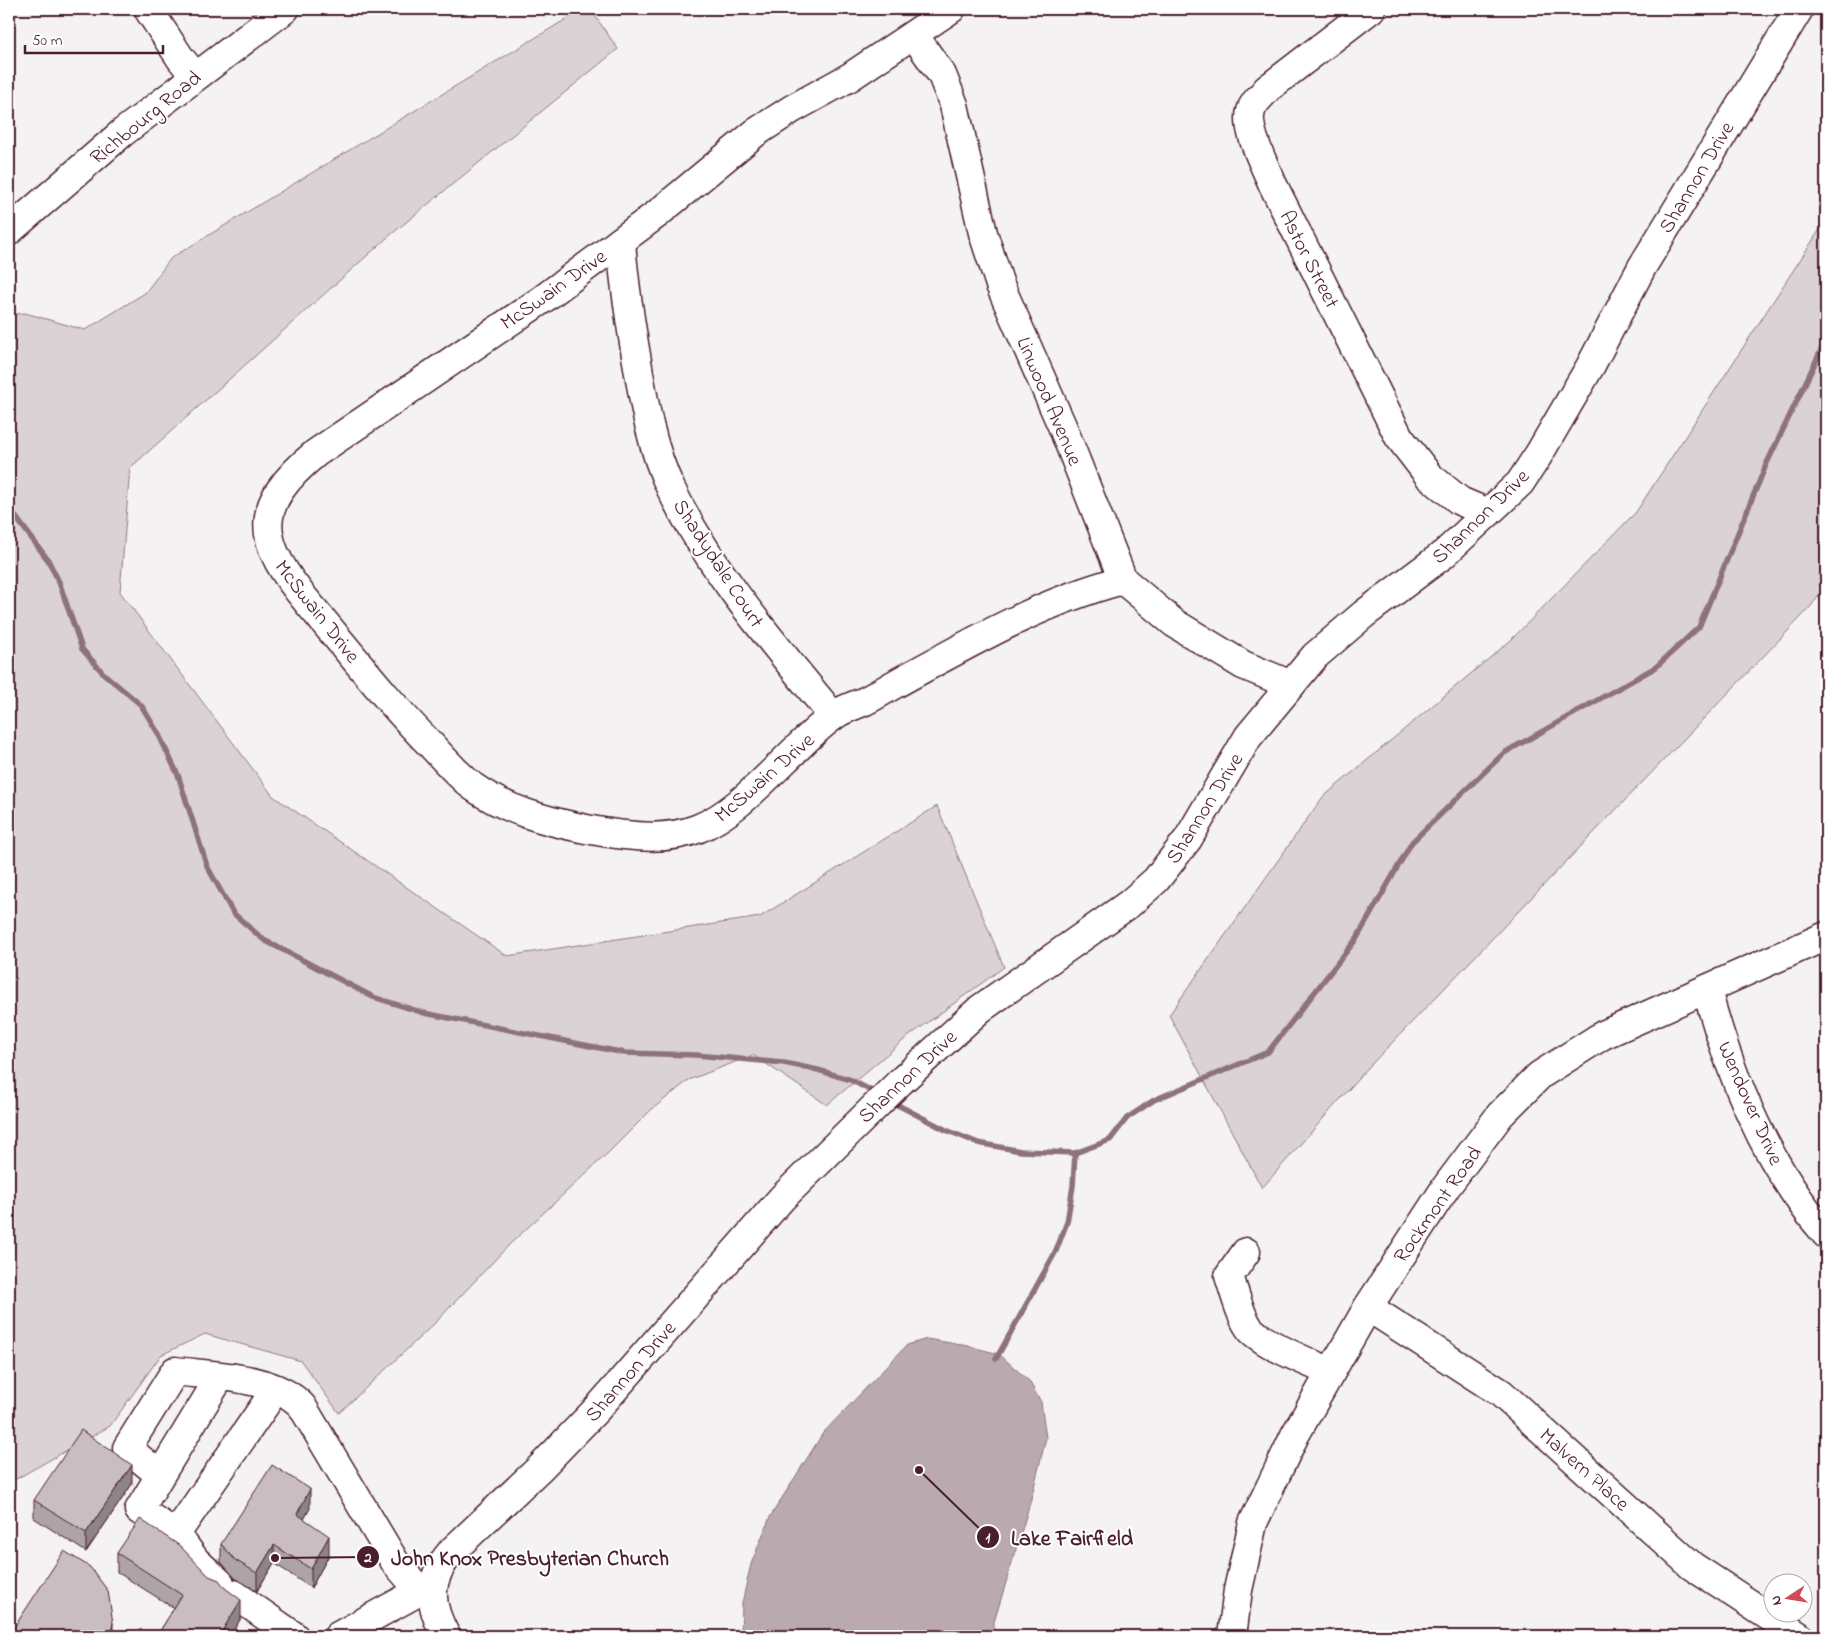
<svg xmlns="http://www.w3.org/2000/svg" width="1835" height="1645" font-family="'Indie Flower',sans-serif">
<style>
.green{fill:#dbd2d5;stroke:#927880}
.water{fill:#baa9ae;stroke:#8d727a}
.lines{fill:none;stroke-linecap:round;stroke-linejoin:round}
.stream{stroke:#8d727a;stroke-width:5.5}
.minor-casing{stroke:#4a1f2b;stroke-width:31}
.minor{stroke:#fff;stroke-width:28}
.wall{fill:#aea3a6;stroke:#4a1f2b}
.shaded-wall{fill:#8d8487;stroke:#4a1f2b}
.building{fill:#cabdc1;stroke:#4a1f2b}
.labels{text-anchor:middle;stroke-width:4;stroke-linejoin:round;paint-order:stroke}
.street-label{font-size:21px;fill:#4a1f2b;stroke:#fff}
.leader{fill:none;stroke:#4a1f2b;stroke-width:2}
.callout-dot{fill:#4a1f2b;stroke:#fff;stroke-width:2}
.mark-label{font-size:15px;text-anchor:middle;font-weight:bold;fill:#fff}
.callout-label{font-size:22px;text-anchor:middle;font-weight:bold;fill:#4a1f2b;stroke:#fff;stroke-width:4;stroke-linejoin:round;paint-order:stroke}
</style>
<rect width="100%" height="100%" fill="#f4f2f2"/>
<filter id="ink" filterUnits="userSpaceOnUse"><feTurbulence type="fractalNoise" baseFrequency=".02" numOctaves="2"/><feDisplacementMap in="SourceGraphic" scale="10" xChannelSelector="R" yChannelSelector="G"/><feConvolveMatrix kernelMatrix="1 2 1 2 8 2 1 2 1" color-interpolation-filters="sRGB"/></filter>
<g filter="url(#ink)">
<!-- green -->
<g class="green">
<path d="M583 9H590L618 49 388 237 130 468 120 592 273 796 507 956 760 917 937 806 1004 967 905 1039 827 1105 753 1055 689 1080 651 1110 609 1152 509 1245 435 1323 339 1413 301 1361 205 1334 161 1355 110 1426 9 1483V315L25 313 85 330 145 293 171 258Z"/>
<path d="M1826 220V587L1807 611 1365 1071 1262 1188 1169 1015 1322 798 1510 641 1636 512Z"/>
</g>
<!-- water -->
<path class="water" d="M927 1339 968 1346 999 1354 1029 1381 1041 1402 1046 1438 1030 1503 994 1622V1636H741L742 1603 751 1564 770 1517 823 1433 907 1345Z"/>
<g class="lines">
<!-- stream -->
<g class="stream">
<path d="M9 508 48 560 59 582 82 649 104 674 141 705 158 733 178 775 207 866 233 913 264 940 373 997 424 1013 625 1053 696 1055 784 1063 818 1070 851 1080 877 1094"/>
<path d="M892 1102 946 1130 978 1143 1021 1151 1075 1153 1110 1140 1127 1118 1154 1100 1268 1052 1357 938 1412 842 1504 753 1656 667 1699 627 1766 465 1826 340"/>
<path d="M996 1359 1056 1251 1067 1222 1073 1186 1075 1153"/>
</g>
<!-- minor casing -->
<g class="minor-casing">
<g id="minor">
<path d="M148 9 181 59 195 76"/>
<path d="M951 9 850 77 792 109 755 133 657 214 543 299 316 453C250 507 257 542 309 604 349 651 387 701 431 745 444 759 457 774 472 786 505 810 546 821 586 829 691 849 713 831 786 759 802 744 819 725 838 713 846 708 856 705 865 701 875 696 885 690 895 684 968 644 1042 601 1123 580"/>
<path d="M1371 9 1267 89C1262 96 1253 102 1251 111 1245 130 1266 168 1273 185L1399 437 1429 476 1460 501 1488 513"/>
<path d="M914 35 942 75 954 105 983 233 1000 285 1063 428 1123 580 1174 623 1243 665 1291 685"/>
<path d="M9 231 122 133 285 9"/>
<path d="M621 241C624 282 630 321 637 361 644 404 652 450 671 489 711 572 775 645 833 716"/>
<path d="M1707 990C1730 1076 1767 1166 1826 1234"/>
<path d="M1246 1252 1229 1276C1234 1290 1241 1319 1251 1330 1267 1346 1310 1363 1331 1372"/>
<path d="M1368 1307 1501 1393 1692 1566 1799 1636"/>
<path d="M220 1377 139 1510 176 1534 276 1389"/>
<path d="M160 1475 127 1448 175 1371C214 1376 274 1376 302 1406L395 1562 420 1591 432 1598"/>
<path d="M176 1534 196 1561 220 1583"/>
<path d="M234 1594 294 1636"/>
<path d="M338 1636 420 1591"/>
<path d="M446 1636C428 1604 427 1579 452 1551L540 1468 597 1409 782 1198 900 1082 980 1009 1129 904 1156 880 1188 839 1248 737 1315 656 1364 614 1444 554 1520 483 1539 454 1591 365 1642 267 1799 9"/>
<path d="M1232 1636 1238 1590 1253 1523 1295 1435 1368 1307 1446 1187 1500 1115 1540 1075 1603 1035 1826 936"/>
</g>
</g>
<!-- minor -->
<use href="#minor" class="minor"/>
</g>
<!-- wall -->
<g class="wall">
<path d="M132 1484 86 1552 34 1518V1500Z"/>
<path d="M310 1508 304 1519 329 1555 311 1588 274 1563 257 1591 235 1578 221 1562V1544Z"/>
<path d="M117 1553 241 1618 230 1636H157L174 1608 117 1572Z"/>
<path d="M13 1629 113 1636H13Z"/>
</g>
<!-- shaded-wall -->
<g class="shaded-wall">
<path d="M132 1465V1484L86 1552V1533Z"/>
<path d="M310 1489V1508L297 1533V1514Z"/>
<path d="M329 1536V1555L311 1588V1569Z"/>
<path d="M274 1545V1563L257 1591V1573Z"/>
<path d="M241 1600V1618L230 1636H219Z"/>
<path d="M113 1623V1636H110Z"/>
</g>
<!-- building -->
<g class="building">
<path d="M81 1430 132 1465 86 1533 34 1500Z"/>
<path d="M272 1465 310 1489 297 1514 329 1536 311 1569 274 1545 257 1573 235 1560 221 1544Z"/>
<path d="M140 1519 180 1546 209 1576 219 1580 225 1588 241 1600 219 1636H157L182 1595 117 1553Z"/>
<path d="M64 1551 90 1567 108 1591 113 1623 110 1636H27L13 1629Z"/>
</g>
</g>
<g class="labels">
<!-- street labels -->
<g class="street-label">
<text transform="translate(145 117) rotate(-39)" y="7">Richbourg Road</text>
<text transform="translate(1696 177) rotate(-59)" y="7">Shannon Drive</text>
<text transform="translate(1310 259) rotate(63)" y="7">Astor Street</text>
<text transform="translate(553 289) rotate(-35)" y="7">McSwain Drive</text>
<text transform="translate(1050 401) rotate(67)" y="7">Linwood Avenue</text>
<text transform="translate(1480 516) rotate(-44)" y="7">Shannon Drive</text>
<text transform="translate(719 563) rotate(57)" y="7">Shadydale Court</text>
<text transform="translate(318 611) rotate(52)" y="7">McSwain Drive</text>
<text transform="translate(764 777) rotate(-41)" y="7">McSwain Drive</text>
<text transform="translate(1204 808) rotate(-58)" y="7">Shannon Drive</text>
<text transform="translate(907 1076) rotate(-43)" y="7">Shannon Drive</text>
<text transform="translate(1751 1103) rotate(66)" y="7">Wendover Drive</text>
<text transform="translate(1437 1204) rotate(-55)" y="7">Rockmont Road</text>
<text transform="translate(630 1371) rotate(-49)" y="7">Shannon Drive</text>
<text transform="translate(1585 1469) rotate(42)" y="7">Malvern Place</text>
</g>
</g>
<!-- callouts -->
<path class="leader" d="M919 1470L988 1537M275 1558L368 1557"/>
<g class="callout-dot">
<circle cx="919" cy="1470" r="5"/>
<circle cx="275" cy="1558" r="5"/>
<circle cx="988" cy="1537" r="12"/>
<circle cx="368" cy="1557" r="12"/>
</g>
<g class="mark-label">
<text x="988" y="1542">1</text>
<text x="368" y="1562">2</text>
</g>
<g class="callout-label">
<text x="1072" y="1545">Lake Fairfield</text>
<text x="530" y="1565">John Knox Presbyterian Church</text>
</g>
<!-- margin -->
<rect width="1835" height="1645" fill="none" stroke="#fff" stroke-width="30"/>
<rect x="15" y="15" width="1805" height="1615" fill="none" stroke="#4a1f2b" stroke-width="2" filter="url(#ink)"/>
<!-- north arrow -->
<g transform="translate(1788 1598) rotate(258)"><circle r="24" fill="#ffffff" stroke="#b7a5aa"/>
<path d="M0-4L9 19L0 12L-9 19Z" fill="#d1495b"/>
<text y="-8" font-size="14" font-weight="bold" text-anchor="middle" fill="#4a1f2b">N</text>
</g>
<!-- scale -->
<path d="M25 45v8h138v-8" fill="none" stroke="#4a1f2b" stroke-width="2.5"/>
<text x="32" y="45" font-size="15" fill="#4a1f2b" stroke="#ffffff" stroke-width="4" paint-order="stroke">50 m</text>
</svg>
